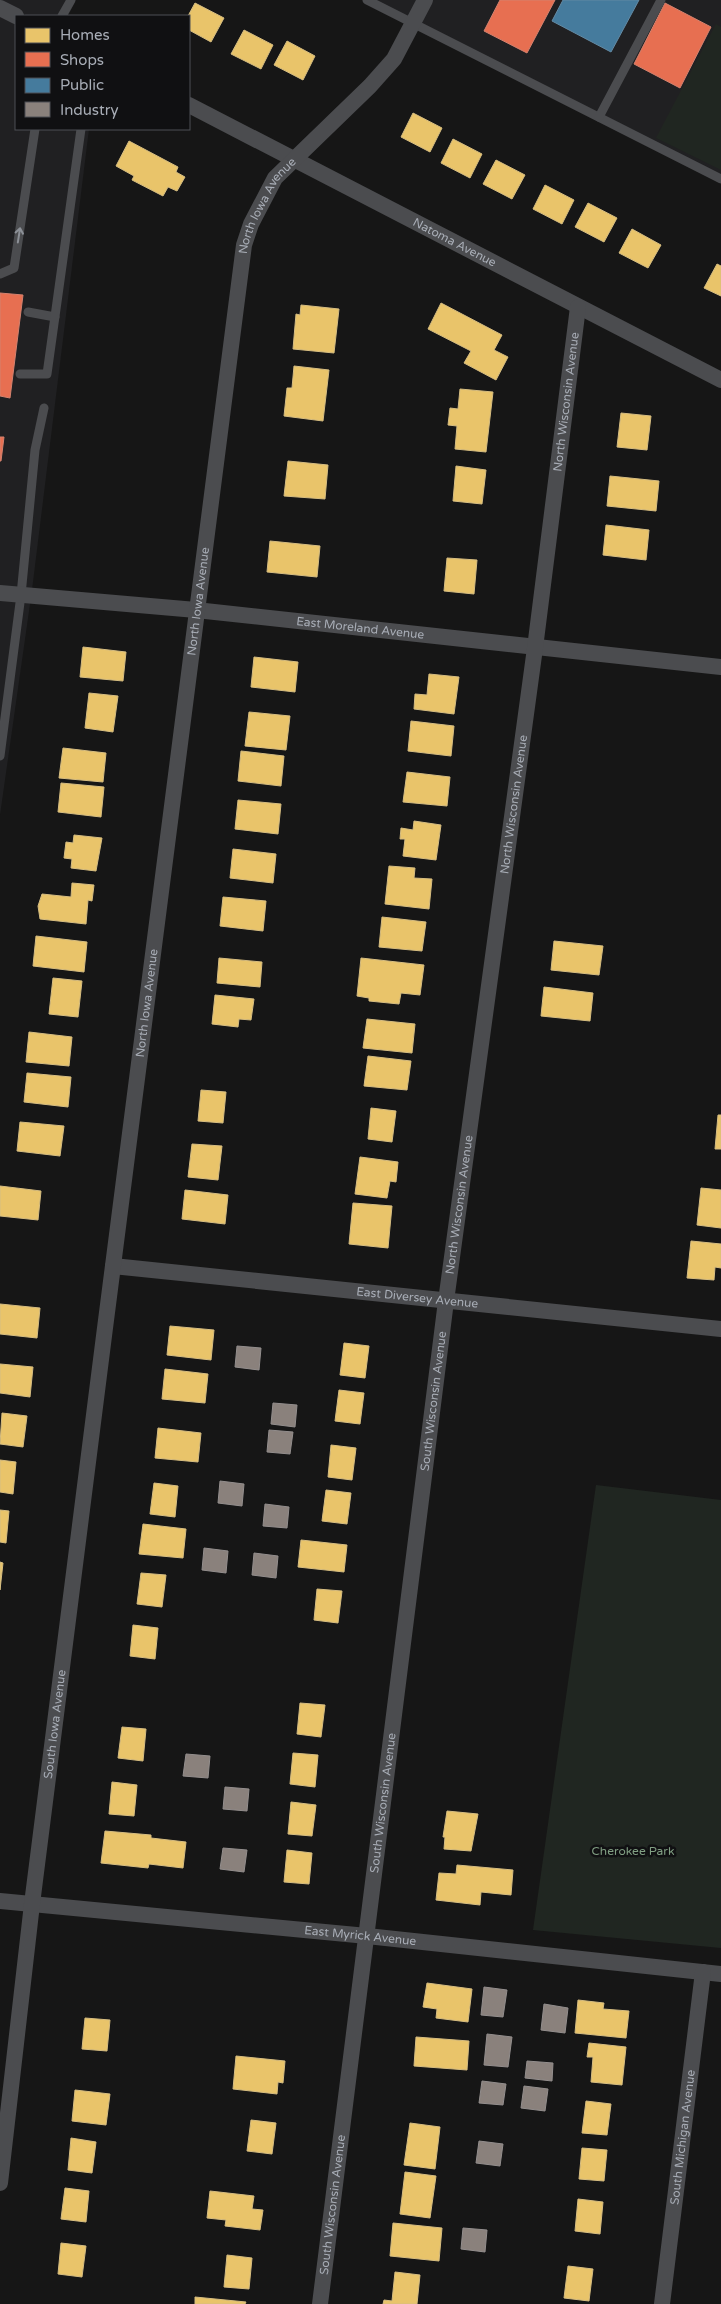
<svg xmlns="http://www.w3.org/2000/svg" width="721" height="2304" font-family="'Varela Round',sans-serif">
<style>
.built{fill:#202022}
.green{fill:#202621}
.homes{fill:#e9c46a;stroke:#d6bd81}
.shops{fill:#e76f51;stroke:#d4826f}
.public{fill:#457b9d;stroke:#638aa4}
.industry{fill:#8a817c;stroke:#938e8d}
.lines{fill:none;stroke-linecap:round;stroke-linejoin:round}
.service{stroke:#4b4c4f;stroke-width:9}
.minor{stroke:#4b4c4f;stroke-width:16}
.oneway{stroke:#8c9097}
.labels{text-anchor:middle;stroke-width:5;stroke-linejoin:round;paint-order:stroke}
.street-label{font-size:12px;fill:#a8adb6;stroke:#101012}
.park-label{font-size:12px;fill:#819f83;stroke:#101012}
</style>
<rect width="100%" height="100%" fill="#161616"/>
<!-- built -->
<g class="built">
<path d="M0 0H76L68 16H27Z"/>
<path d="M367 0H721V182Z"/>
<path d="M0 12 16 20V129H89L32 590 0 815Z"/>
</g>
<!-- green -->
<g class="green">
<path d="M716 24 721 27V170L656 138Z"/>
<path d="M596 1485 721 1500V1948L533 1930Z"/>
</g>
<!-- homes -->
<g class="homes">
<path d="M195 3 224 18 211 42 189 30 188 16Z"/>
<path d="M244 30 273 45 261 69 231 54Z"/>
<path d="M287 41 315 56 303 80 274 65Z"/>
<path d="M413 113 442 128 430 152 401 137Z"/>
<path d="M453 139 482 154 470 178 441 163Z"/>
<path d="M129 141 178 167 176 172 185 177 177 191 168 187 163 196 132 180 134 176 116 166Z"/>
<path d="M496 160 525 175 512 199 483 184Z"/>
<path d="M545 185 574 200 562 224 533 209Z"/>
<path d="M588 203 617 218 604 242 575 227Z"/>
<path d="M632 229 661 245 648 268 619 253Z"/>
<path d="M717 264 721 266V296L704 288Z"/>
<path d="M441 303 502 335 494 350 508 357 496 380 464 363 471 351 428 329Z"/>
<path d="M301 305 339 309 334 353 293 349 296 314 300 315Z"/>
<path d="M294 366 329 370 323 421 284 416 287 388H292Z"/>
<path d="M460 389 493 392 486 452 455 449 457 426 448 425 450 408 458 409Z"/>
<path d="M621 413 651 416 647 450 617 447Z"/>
<path d="M288 461 328 465 325 499 284 496Z"/>
<path d="M456 466 486 470 482 504 453 501Z"/>
<path d="M610 476 659 481 656 511 607 506Z"/>
<path d="M606 525 649 530 646 560 603 555Z"/>
<path d="M270 541 320 546 317 577 267 572Z"/>
<path d="M447 558 477 560 474 594 444 591Z"/>
<path d="M83 647 126 652 123 681 80 677Z"/>
<path d="M254 657 298 662 295 692 251 687Z"/>
<path d="M429 674 459 677 454 714 414 709 415 694 427 695Z"/>
<path d="M89 693 118 696 113 732 85 728Z"/>
<path d="M249 712 290 716 286 750 245 746Z"/>
<path d="M411 721 454 726 451 756 408 751Z"/>
<path d="M63 748 106 753 103 782 59 778Z"/>
<path d="M241 751 284 756 281 786 238 781Z"/>
<path d="M407 772 450 777 447 806 403 802Z"/>
<path d="M61 783 104 787 101 817 58 812Z"/>
<path d="M238 800 281 804 278 834 235 829Z"/>
<path d="M414 821 441 825 436 860 403 856 405 839H400L401 828 413 830Z"/>
<path d="M74 835 102 838 96 871 71 868 72 859 64 858 66 842 73 843Z"/>
<path d="M233 849 276 854 273 883 230 878Z"/>
<path d="M389 866 415 868 414 878 432 879 429 909 385 904Z"/>
<path d="M72 883 94 885 92 901 88 900 86 924 40 919 38 906 42 894 71 897Z"/>
<path d="M223 897 266 901 263 931 220 926Z"/>
<path d="M382 917 426 922 422 951 379 947Z"/>
<path d="M36 936 87 942 84 972 33 966Z"/>
<path d="M554 941 603 946 599 975 551 970Z"/>
<path d="M219 958 262 962 260 987 217 983Z"/>
<path d="M361 958 424 965 420 995 401 993 399 1004 369 1001V998L357 996Z"/>
<path d="M53 978 82 981 78 1017 49 1014Z"/>
<path d="M544 987 593 993 590 1021 541 1016Z"/>
<path d="M215 995 254 999 251 1020 239 1019 238 1027 212 1024Z"/>
<path d="M367 1019 415 1024 412 1053 363 1048Z"/>
<path d="M29 1032 72 1037 69 1066 26 1062Z"/>
<path d="M368 1056 411 1061 407 1090 364 1086Z"/>
<path d="M27 1073 71 1077 68 1107 24 1102Z"/>
<path d="M201 1090 226 1092 223 1123 198 1121Z"/>
<path d="M371 1108 396 1111 392 1142 368 1139Z"/>
<path d="M718 1115H721V1149H715Z"/>
<path d="M20 1122 64 1126 60 1156 17 1151Z"/>
<path d="M192 1144 222 1146 218 1180 188 1177Z"/>
<path d="M360 1157 398 1162 396 1182 390 1181 387 1198 355 1194Z"/>
<path d="M0 1186 41 1191 38 1220 0 1216Z"/>
<path d="M701 1188 721 1190V1228L697 1225Z"/>
<path d="M185 1190 228 1195 225 1224 182 1219Z"/>
<path d="M353 1203 392 1206 388 1248 349 1244Z"/>
<path d="M691 1241 721 1244V1268L715 1267 714 1280 687 1278Z"/>
<path d="M0 1304 40 1308 37 1338 0 1334Z"/>
<path d="M170 1326 214 1330 211 1360 167 1355Z"/>
<path d="M344 1343 369 1346 365 1378 340 1375Z"/>
<path d="M0 1364 33 1367 30 1397 0 1393Z"/>
<path d="M165 1369 208 1374 205 1403 162 1399Z"/>
<path d="M339 1390 364 1393 360 1424 335 1421Z"/>
<path d="M2 1413 27 1416 23 1447 0 1444Z"/>
<path d="M158 1428 201 1433 198 1462 155 1458Z"/>
<path d="M331 1445 356 1448 352 1480 328 1477Z"/>
<path d="M0 1460 16 1462 13 1494 0 1492Z"/>
<path d="M154 1483 178 1486 175 1517 150 1514Z"/>
<path d="M326 1490 351 1493 347 1524 322 1521Z"/>
<path d="M0 1510 9 1511 6 1543 0 1542Z"/>
<path d="M143 1524 186 1529 183 1558 139 1554Z"/>
<path d="M301 1540 347 1545 344 1572 298 1567Z"/>
<path d="M0 1562 3 1563 0 1590Z"/>
<path d="M141 1573 166 1575 162 1607 137 1604Z"/>
<path d="M317 1589 342 1591 338 1623 314 1620Z"/>
<path d="M133 1625 158 1628 155 1659 130 1656Z"/>
<path d="M300 1703 325 1705 321 1737 297 1734Z"/>
<path d="M122 1727 146 1729 143 1761 118 1758Z"/>
<path d="M293 1753 318 1755 315 1787 290 1784Z"/>
<path d="M112 1782 137 1785 134 1816 109 1814Z"/>
<path d="M291 1802 316 1805 312 1836 288 1834Z"/>
<path d="M447 1811 478 1814 471 1851 444 1849 445 1837H443Z"/>
<path d="M105 1831 151 1835V1838L186 1842 183 1868 149 1864 148 1868 101 1863Z"/>
<path d="M287 1850 312 1853 309 1884 284 1882Z"/>
<path d="M457 1865 513 1870 511 1895 481 1892 480 1905 436 1900 439 1873 456 1874Z"/>
<path d="M427 1983 472 1989 468 2022 436 2018 437 2009 423 2007Z"/>
<path d="M578 2000 604 2003 603 2009 629 2011 626 2038 575 2033Z"/>
<path d="M85 2018 110 2020 107 2051 82 2049Z"/>
<path d="M416 2037 469 2041 467 2070 414 2066Z"/>
<path d="M589 2043 626 2047 622 2085 591 2082 593 2057H587Z"/>
<path d="M236 2056 285 2061 283 2083 278 2082 277 2094 233 2089Z"/>
<path d="M75 2090 110 2094 106 2125 72 2121Z"/>
<path d="M586 2101 611 2104 607 2135 582 2133Z"/>
<path d="M251 2120 276 2123 272 2154 247 2151Z"/>
<path d="M410 2123 440 2127 435 2169 404 2165Z"/>
<path d="M71 2138 96 2142 92 2173 68 2170Z"/>
<path d="M582 2148 607 2150 604 2181 579 2179Z"/>
<path d="M405 2172 436 2176 430 2218 400 2214Z"/>
<path d="M65 2188 89 2191 86 2222 61 2219Z"/>
<path d="M210 2191 254 2196 252 2209 263 2210 260 2230 225 2226 226 2220 207 2218Z"/>
<path d="M578 2199 603 2202 600 2234 575 2231Z"/>
<path d="M393 2223 442 2228 439 2261 390 2256Z"/>
<path d="M61 2243 86 2246 82 2277 58 2274Z"/>
<path d="M227 2255 252 2258 249 2289 224 2287Z"/>
<path d="M568 2266 593 2269 589 2301 564 2298Z"/>
<path d="M395 2272 420 2275 417 2304H383L384 2300 392 2301Z"/>
<path d="M195 2297 246 2302 245 2304H195Z"/>
</g>
<!-- shops -->
<g class="shops">
<path d="M500 0H555L527 53 484 31Z"/>
<path d="M665 3 711 27 680 88 634 64Z"/>
<path d="M0 293 23 295 10 398 0 396Z"/>
<path d="M0 437H4L1 461H0Z"/>
</g>
<!-- public -->
<path class="public" d="M563 0H639L611 52 552 21Z"/>
<!-- industry -->
<g class="industry">
<path d="M237 1346 261 1348 259 1370 235 1367Z"/>
<path d="M273 1403 297 1405 295 1427 271 1424Z"/>
<path d="M269 1430 293 1432 290 1454 267 1452Z"/>
<path d="M220 1481 244 1484 242 1506 218 1503Z"/>
<path d="M265 1504 289 1507 287 1528 263 1526Z"/>
<path d="M204 1548 228 1551 226 1573 202 1570Z"/>
<path d="M254 1553 278 1556 276 1578 252 1575Z"/>
<path d="M186 1754 210 1756 208 1778 183 1776Z"/>
<path d="M225 1787 249 1789 247 1811 223 1809Z"/>
<path d="M223 1848 247 1850 244 1872 220 1869Z"/>
<path d="M484 1987 507 1990 503 2017 481 2015Z"/>
<path d="M544 2004 568 2008 565 2033 541 2030Z"/>
<path d="M487 2034 512 2037 508 2067 484 2065Z"/>
<path d="M527 2061 553 2063 552 2081 525 2078Z"/>
<path d="M482 2081 506 2084 503 2105 479 2103Z"/>
<path d="M524 2086 548 2089 545 2111 521 2108Z"/>
<path d="M479 2141 503 2144 500 2166 476 2163Z"/>
<path d="M463 2228 487 2230 485 2252 461 2249Z"/>
</g>
<g class="lines">
<!-- service -->
<g class="service">
<path d="M367 0 721 179"/>
<path d="M62 16 71 0"/>
<path d="M599 117 661 0"/>
<path d="M0 274 14 268 35 129"/>
<path d="M28 312 55 317"/>
<path d="M20 374H47L81 129"/>
<path d="M0 756 21 595 35 450 44 408"/>
</g>
<!-- minor -->
<g class="minor">
<path d="M0 8 16 16"/>
<path id="s1" d="M189 105 721 380"/>
<path id="s2" d="M0 593 196 610 721 667"/>
<path id="s3" d="M113 1266 721 1329"/>
<path id="s4" d="M0 1901 367 1936 721 1974"/>
<path id="s5" d="M0 2183 32 1904 105 1328 244 245 251 224 275 178 370 86 394 59 425 0"/>
<path id="s6" d="M320 2304 446 1301 535 648 578 307"/>
<path id="s7" d="M662 2304 703 1972"/>
</g>
</g>
<!-- one-way arrows -->
<defs><path id="oneway-shaft" d="M-6 0H5M1.5-3L5.5 0L1.5 3" fill="none" stroke-width="1.6" stroke-linecap="round" stroke-linejoin="round" transform="scale(1.25)"/></defs>
<use class="oneway" href="#oneway-shaft" transform="translate(19 235) rotate(-81)"/>
<g class="labels">
<!-- street labels -->
<g class="street-label">
<text dy="4" stroke="none"><textPath href="#s5" startOffset="1999">North Iowa Avenue</textPath></text>
<text dy="4" stroke="none"><textPath href="#s1" startOffset="299">Natoma Avenue</textPath></text>
<text dy="4" stroke="none"><textPath href="#s6" startOffset="1918">North Wisconsin Avenue</textPath></text>
<text dy="4" stroke="none"><textPath href="#s5" startOffset="1594">North Iowa Avenue</textPath></text>
<text dy="4" stroke="none"><textPath href="#s2" startOffset="362">East Moreland Avenue</textPath></text>
<text dy="4" stroke="none"><textPath href="#s6" startOffset="1512">North Wisconsin Avenue</textPath></text>
<text dy="4" stroke="none"><textPath href="#s5" startOffset="1189">North Iowa Avenue</textPath></text>
<text dy="4" stroke="none"><textPath href="#s6" startOffset="1108">North Wisconsin Avenue</textPath></text>
<text dy="4" stroke="none"><textPath href="#s3" startOffset="306">East Diversey Avenue</textPath></text>
<text dy="4" stroke="none"><textPath href="#s6" startOffset="910">South Wisconsin Avenue</textPath></text>
<text dy="4" stroke="none"><textPath href="#s5" startOffset="462">South Iowa Avenue</textPath></text>
<text dy="4" stroke="none"><textPath href="#s6" startOffset="505">South Wisconsin Avenue</textPath></text>
<text dy="4" stroke="none"><textPath href="#s4" startOffset="362">East Myrick Avenue</textPath></text>
<text dy="4" stroke="none"><textPath href="#s7" startOffset="168">South Michigan Avenue</textPath></text>
<text dy="4" stroke="none"><textPath href="#s6" startOffset="100">South Wisconsin Avenue</textPath></text>
</g>
<!-- park labels -->
<g class="park-label">
<text x="633" y="1855">Cherokee Park</text>
</g>
</g>
<!-- legend -->
<rect x="15" y="15" width="175" height="115" fill="#101012" stroke="#4d4f54"/>
<rect x="25" y="28" width="25" height="15" fill="#e9c46a" stroke="#4d4f54"/>
<text x="60" y="40" font-size="15" fill="#a8adb6">Homes</text>
<rect x="25" y="52" width="25" height="15" fill="#e76f51" stroke="#4d4f54"/>
<text x="60" y="65" font-size="15" fill="#a8adb6">Shops</text>
<rect x="25" y="78" width="25" height="15" fill="#457b9d" stroke="#4d4f54"/>
<text x="60" y="90" font-size="15" fill="#a8adb6">Public</text>
<rect x="25" y="102" width="25" height="15" fill="#8a817c" stroke="#4d4f54"/>
<text x="60" y="115" font-size="15" fill="#a8adb6">Industry</text>
</svg>
